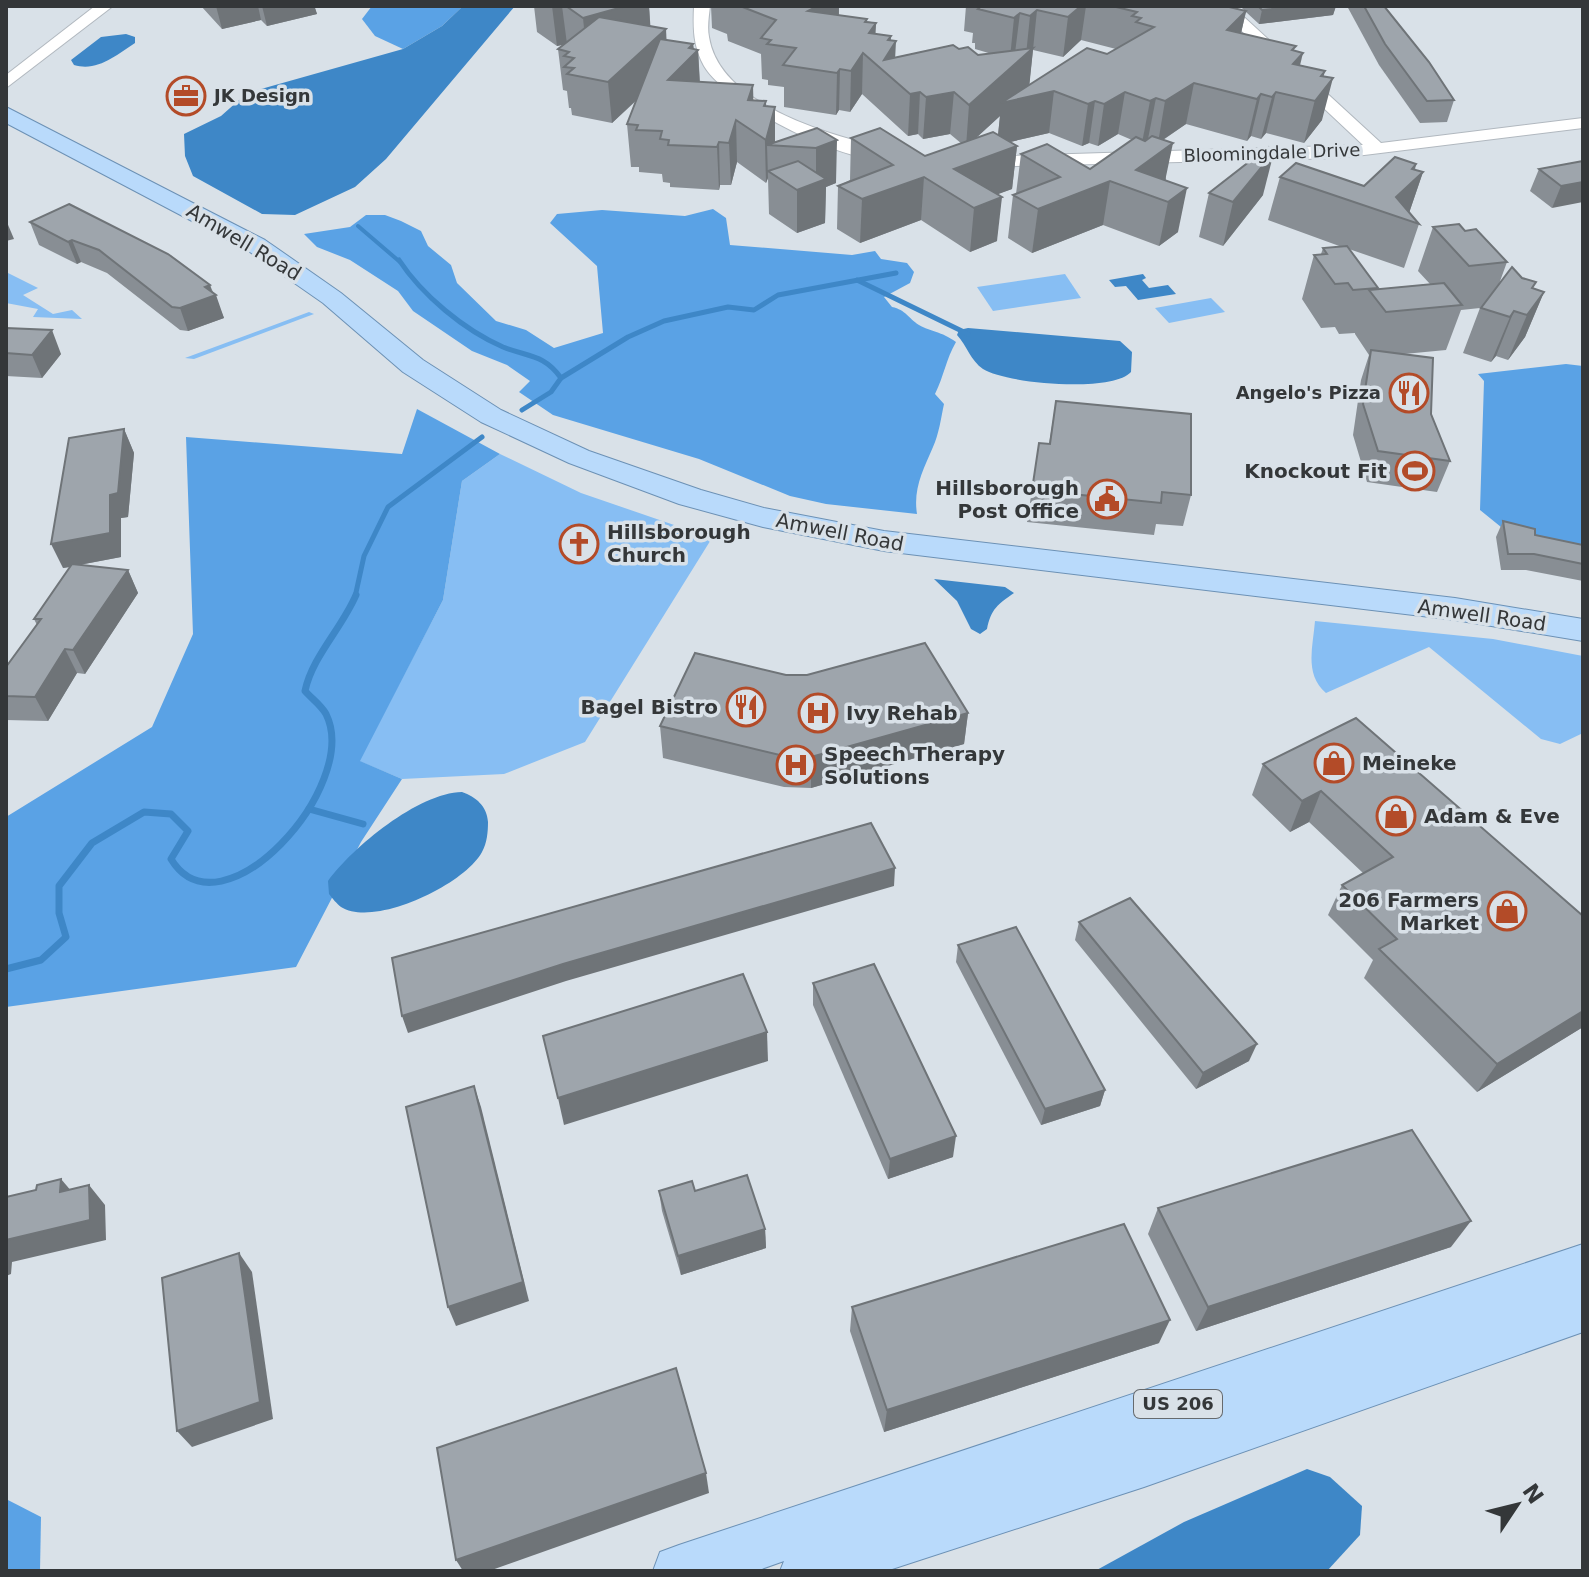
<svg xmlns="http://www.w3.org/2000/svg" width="1589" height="1577" font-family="'DejaVu Sans',sans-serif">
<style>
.green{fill:#87bef3}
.forest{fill:#5aa2e5}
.water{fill:#3e87c7}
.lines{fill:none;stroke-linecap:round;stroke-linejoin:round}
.stream-far2{stroke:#3e87c7;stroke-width:4}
.stream-far1{stroke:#3e87c7;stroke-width:5}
.stream{stroke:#3e87c7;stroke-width:7}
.minor-casing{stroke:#b1b8bf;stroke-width:2}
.major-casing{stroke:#6c91b5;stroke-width:2}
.minor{fill:#fff;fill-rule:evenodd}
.major{fill:#b9dafb;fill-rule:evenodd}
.wall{fill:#888e94;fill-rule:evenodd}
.shaded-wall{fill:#6f7478}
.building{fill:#9ea5ac;stroke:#6f7478;stroke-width:2}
.labels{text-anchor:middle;stroke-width:7;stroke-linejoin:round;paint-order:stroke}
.far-poi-label{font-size:18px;font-weight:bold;fill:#343739;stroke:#d9e1e8;text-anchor:start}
.far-street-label{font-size:18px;fill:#343739;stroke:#d9e1e8}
.shield{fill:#d9e1e8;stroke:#666a6e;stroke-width:2}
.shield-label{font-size:18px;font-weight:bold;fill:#343739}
.street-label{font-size:20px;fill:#343739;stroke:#d9e1e8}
.poi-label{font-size:20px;font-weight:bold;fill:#343739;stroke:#d9e1e8;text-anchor:start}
</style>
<rect width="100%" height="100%" fill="#d9e1e8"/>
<!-- green -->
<g class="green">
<path d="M6 272 38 288 23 295 53 314 72 310 82 319 33 317 38 309 6 303Z"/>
<path d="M1065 274 1081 298 993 311 977 287Z"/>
<path d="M1211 298 1225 312 1169 323 1155 308Z"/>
<path d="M309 312 314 314 194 359 185 358Z"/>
<path d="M500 454 581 493 712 538 585 742 504 774 402 779 359 761 443 600 462 481Z"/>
<path d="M1315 621 1493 639 1583 656V733L1560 744 1541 739 1429 647 1326 693C1304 674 1313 647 1315 621Z"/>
</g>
<!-- forest -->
<g class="forest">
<path d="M372 6H463L442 26 403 49 375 36 362 19Z"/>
<path d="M713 209 726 218 730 245 852 255 875 251 881 259 907 263 914 272 910 283 884 297 892 307C906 310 908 318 919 325 931 332 941 331 956 342 946 359 944 376 935 394L944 404C941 418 939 434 933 447 923 470 913 489 917 514L826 504 790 496 699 459 553 415 519 392 530 381 507 365 472 351 413 311 398 291 350 260 317 247 304 234 350 227 366 215H385L401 221 421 231 428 246 451 265 457 283 496 321 526 330 554 348 603 333 597 266 550 223 557 214 602 210 685 216Z"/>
<path d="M1566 364 1583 366V552L1501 527 1480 510 1484 381 1478 374Z"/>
<path d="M417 409 500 454 462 481 443 600 360 761 402 779 361 842 296 967 6 1007V817L152 727 193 634 186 437 402 454Z"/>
<path d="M6 1499 41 1517 40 1571H6Z"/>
</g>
<!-- water -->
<g class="water">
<path d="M463 6H515L386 159 355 187 295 215 262 214 193 176 185 156 184 134 221 116 247 93 403 49 442 26Z"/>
<path d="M126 34 135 37V43C116 55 98 72 74 65L71 60 101 37Z"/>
<path d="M1143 274 1146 278 1142 280 1149 288 1168 285 1176 294 1138 300 1126 286 1115 287 1109 280Z"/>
<path d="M968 328 1120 341 1132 352 1131 372C1112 393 1007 384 983 369 971 361 967 346 957 335L959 330Z"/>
<path d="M934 579 1005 587 1014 593C998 604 991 609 987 629L980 634 971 629 957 601Z"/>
<path d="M462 792C476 797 487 806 488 822 488 832 487 843 482 852 465 884 375 928 341 907 337 904 332 898 329 894L328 881C353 847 418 793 462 792Z"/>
<path d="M1307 1469 1330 1477 1362 1506 1360 1535 1327 1571H1095L1184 1522Z"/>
</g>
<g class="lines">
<!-- stream-far2 -->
<path class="stream-far2" d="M358 226 400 262"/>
<!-- stream-far1 -->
<g class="stream-far1">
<path d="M399 260C422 295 464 330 503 347 528 357 544 354 561 378L551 392 522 410"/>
<path d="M857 280 968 334"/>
<path d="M561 378 628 337 664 321 728 307 754 310 778 295 896 273"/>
<path d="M355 597 364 556 388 507 482 437"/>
</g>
<!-- stream -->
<g class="stream">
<path d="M309 809 363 824"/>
<path d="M6 969 41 960 66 937 59 913V886L92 843 144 812 171 814 188 831 171 859C221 941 362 786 326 714 321 705 311 698 305 691 312 657 342 628 356 595"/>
</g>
<!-- minor casing -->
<g class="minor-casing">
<g id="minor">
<path d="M95 6H113L6 88V75Z"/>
<path d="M694 6H710C709 16 707 27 709 37 720 108 838 137 895 151V159C852 169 727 105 704 66 693 46 693 28 694 6Z"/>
<path d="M1215 6H1232L1381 143 1583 118V128L1340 158 978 167 969 162 978 157 1363 145Z"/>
</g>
</g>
<!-- major casing -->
<g class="major-casing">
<g id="major">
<path d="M6 107 265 240 341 293 423 360 501 410 589 451 701 490 764 508 884 531 1455 598 1583 619V641L1455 620 884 551 763 527 679 504 569 463 481 422 403 372 323 303 247 250 6 123Z"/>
<path d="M1583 1244V1332L1144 1487 886 1571H780L784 1561 756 1571H653L660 1552 679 1545Z"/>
</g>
</g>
<!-- minor -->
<use href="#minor" class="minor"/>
<!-- major -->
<use href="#major" class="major"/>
</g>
<!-- wall -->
<g class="wall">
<path d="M201 6H323L315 8 317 14 267 26 261 20 222 29Z"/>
<path d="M534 6H649L650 26 666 40 693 44 694 49 698 50 700 82 753 100 766 101V106L775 107V142L817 128 836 183 826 187 825 223 797 233 769 214 768 178 766 183 737 162 731 185H720L719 190 670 187V183L663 182 662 174 639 172V167H631L627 124 637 100 612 123 572 115 571 108H569L567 91 563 90 558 49 565 44 557 46 537 32Z"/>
<path d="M711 6H839V15L876 23 875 34 891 36 890 40 895 58 959 49 978 55 992 54 975 49V43H972L973 33 964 31 966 6H1225L1245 11 1240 6H1336L1333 15 1259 24 1246 12 1241 33 1294 51 1300 65 1325 71 1323 76 1322 120 1304 143 1266 133 1261 139 1251 136 1247 141 1186 124 1163 140 1166 180 1178 232 1159 246 1103 225 1032 253 1008 238 1013 195 1016 194 1021 154 1090 169 1132 140 1118 134 1098 146 1089 143 1082 146 1049 133 1010 142 1017 146 1012 189 997 194V241L970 252 921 220 860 243 837 229 838 186 850 180 851 138 925 156 962 144 950 134 923 139 918 134 908 136 862 94 850 112 839 110 836 115 784 107V87L768 85V80L762 79 761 54 728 41 727 34 712 28ZM1081 40 1116 49 1107 54 1029 85 1033 50 1063 57ZM1000 116 998 135 975 139Z"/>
<path d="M1347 6H1384L1454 100 1447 122 1420 123 1379 65Z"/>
<path d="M1583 161 1552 208 1530 191 1539 169Z"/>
<path d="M1416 164 1415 170 1423 172 1409 213 1419 224 1404 268 1349 249 1378 289 1430 284 1418 271 1433 227 1465 231 1507 262 1499 284 1534 289 1544 292 1525 337 1508 360 1496 356 1491 362 1463 353 1480 308 1461 310 1446 350 1404 354 1450 461 1437 492 1367 482 1353 435 1361 380 1369 355 1355 334V333L1339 334 1335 327 1321 328 1302 299 1314 255 1321 254 1323 248 1342 247 1268 220 1280 177 1364 186Z"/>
<path d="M1209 193 1263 195 1223 246 1199 237Z"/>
<path d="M30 222 210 285 224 318 188 331 180 330 107 273 81 262 77 264 39 245Z"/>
<path d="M6 328 61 354 42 378 6 376Z"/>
<path d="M1056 401 1191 495 1183 526 1156 524 1154 535 1027 522 1039 443 1049 444Z"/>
<path d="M124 429 134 453 128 517 121 518V557L79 565 128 570 138 593 85 674 77 673 48 721 6 720V667L37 625 34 619 71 567 63 568Z"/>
<path d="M1503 521 1535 535 1583 545V581L1526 570H1501L1496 537Z"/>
<path d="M786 675 968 713 964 744 811 788 784 787 663 758 660 726Z"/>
<path d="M1356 718 1583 1027 1477 1092 1364 978 1373 960 1328 915 1342 885 1363 873 1309 822 1290 832 1252 795 1263 764Z"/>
<path d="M1079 922 1249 1061 1196 1089 1075 940Z"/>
<path d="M958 945 1105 1090 1100 1106 1041 1125 956 962Z"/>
<path d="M813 983 953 1157 888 1179 813 1005Z"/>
<path d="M659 1191H695L765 1229 766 1248 681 1275 662 1211Z"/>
<path d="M1158 1208 1451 1247 1196 1331 1148 1234Z"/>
<path d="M852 1307 1159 1343 884 1432 850 1331Z"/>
</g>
<!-- shaded-wall -->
<g class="shaded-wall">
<path d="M216 6H258L261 20 222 29Z"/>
<path d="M262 6H323L315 8 317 14 267 26Z"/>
<path d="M552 6H562L567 44 557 46Z"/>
<path d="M626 6H649L651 35 587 58 583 18Z"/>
<path d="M818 6H839L838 36 808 11Z"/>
<path d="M1081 6H1086L1081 40 1063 57 1068 17Z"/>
<path d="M1299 6H1336L1333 15 1259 24 1262 10Z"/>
<path d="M1037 10 1029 89 1054 91 1049 133 997 145 1000 116 966 147 969 105 1026 55 1030 16Z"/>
<path d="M1246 11 1237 51 1227 30Z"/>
<path d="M1020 13 1015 53 1010 58 1014 18Z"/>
<path d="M876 23 874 62 869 33Z"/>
<path d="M666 29 668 70 612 123 608 82Z"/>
<path d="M891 36 890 51 896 41 894 80 884 71 888 40Z"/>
<path d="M693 44 694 54 698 50 700 91 668 80 689 48Z"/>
<path d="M863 53 862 94 850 112 851 71Z"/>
<path d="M1303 53 1293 94V64Z"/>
<path d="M840 69 839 110 836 115 837 73Z"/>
<path d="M1325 71 1318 98 1333 78 1322 120 1304 143 1321 76Z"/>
<path d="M1194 83 1186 124 1158 143 1165 101Z"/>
<path d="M753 85 754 126 748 100Z"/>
<path d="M920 92 918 134 908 136 910 94Z"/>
<path d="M954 92 950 134 923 139 926 97Z"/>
<path d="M1125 92 1118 134 1098 146 1104 104Z"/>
<path d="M1276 92 1266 133 1261 139 1272 97Z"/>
<path d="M1261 94 1251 136 1247 141 1257 99Z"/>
<path d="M1156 98 1148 139 1142 143 1150 101Z"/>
<path d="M766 101V138L775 107V145H767L768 178 766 183 764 106Z"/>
<path d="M1095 101 1089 143 1082 146 1088 104Z"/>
<path d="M736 120 737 162 731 185 729 143Z"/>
<path d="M837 140 836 183 826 187 825 223 797 233V190L816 183V148Z"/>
<path d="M719 142 720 185 719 190 717 147Z"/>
<path d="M1173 143 1164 186 1136 170Z"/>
<path d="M1017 146 1012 189 969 205 954 169Z"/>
<path d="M1274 152 1263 195 1223 246 1233 202Z"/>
<path d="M1416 164 1410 184 1423 172 1408 216 1396 197 1412 169Z"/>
<path d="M924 177 921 220 860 243 862 199Z"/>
<path d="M1110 181 1103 225 1032 253 1038 209Z"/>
<path d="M1583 182V202L1552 208 1561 186Z"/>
<path d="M1187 188 1178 232 1159 246 1168 202Z"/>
<path d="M1002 197 997 241 970 252 974 208Z"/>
<path d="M6 220 14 239 6 241Z"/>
<path d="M72 240 81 262 77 264 68 242Z"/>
<path d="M210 285 213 296 216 295 224 318 188 331 180 308 205 287Z"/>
<path d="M1544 292 1525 337 1508 360 1527 315Z"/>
<path d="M1514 311 1496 356 1491 362 1510 317Z"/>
<path d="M52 330 61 354 42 378 32 355Z"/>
<path d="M124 429 134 453 128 517 121 518V557L63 568 51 544 110 495Z"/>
<path d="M128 570 138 593 85 674 73 650Z"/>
<path d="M65 649 77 673 48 721 35 697Z"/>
<path d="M968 713 964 744 811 788V757Z"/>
<path d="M1321 791 1309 822 1290 832 1302 801Z"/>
<path d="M895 868 894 886 566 981 408 1033 402 1016 563 964Z"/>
<path d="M1583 1011V1027L1477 1092 1497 1064Z"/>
<path d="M767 1032 768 1061 564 1125 558 1098Z"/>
<path d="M1257 1044 1249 1061 1196 1089 1203 1073Z"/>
<path d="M474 1086 481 1107 529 1301 456 1326 448 1307Z"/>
<path d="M1105 1090 1100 1106 1041 1125 1045 1109Z"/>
<path d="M956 1136 953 1157 888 1179 890 1159Z"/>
<path d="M61 1179 78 1199 60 1192Z"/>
<path d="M89 1185 105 1205 106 1240 12 1262 11 1274 6 1276V1240Z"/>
<path d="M1471 1221 1451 1247 1196 1331 1208 1307Z"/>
<path d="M765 1229 766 1248 681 1275 678 1256Z"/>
<path d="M239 1253 252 1272 273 1419 192 1447 177 1431Z"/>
<path d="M1170 1320 1159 1343 884 1432 887 1410Z"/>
<path d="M706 1473 709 1493 489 1571H463L456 1560Z"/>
</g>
<!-- building -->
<g class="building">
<path d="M566 6H626L583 18Z"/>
<path d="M740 6H818L808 11 867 19 865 22 876 23 869 33 891 36 888 40 896 41 884 60 953 45 959 49 968 47 978 55 1033 48 969 105 954 92 926 97 920 92 910 94 863 53 851 71 840 69 837 73 783 65 796 48 767 44 771 40 761 38 776 20Z"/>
<path d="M982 6H1081L1068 17 1037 10 1030 16 1020 13 1014 18 978 9Z"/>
<path d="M1112 6H1225L1246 11 1227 30 1296 46 1292 50 1303 53 1293 64 1325 71 1321 76 1333 78 1315 101 1276 92 1272 97 1261 94 1257 99 1194 83 1165 101 1156 98 1150 101 1125 92 1104 104 1095 101 1088 104 1054 91 1001 103 1087 48 1107 54 1154 27 1136 22 1141 18 1132 16 1137 12Z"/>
<path d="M1258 6H1299L1262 10Z"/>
<path d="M1364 6H1384L1429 62 1454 100 1427 101 1385 44Z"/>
<path d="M599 17 666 29 608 82 567 74 574 68 564 67 574 58 564 56 569 52 558 49Z"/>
<path d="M660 39 693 44 689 48 698 50 668 80 753 85 748 100 766 101 764 106 775 107 766 140 736 120 729 143 719 142 717 147 668 145 669 140 660 139 662 131 636 130 638 125 627 124Z"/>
<path d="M817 128 837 140 816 148 767 145Z"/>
<path d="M880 128 925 156 993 132 1017 146 954 169 1002 197 974 208 924 177 862 199 838 186 893 165 851 138Z"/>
<path d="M1152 136 1173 143 1136 170 1187 188 1168 202 1110 181 1038 209 1013 195 1060 177 1021 154 1047 144 1090 169 1136 137 1145 141Z"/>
<path d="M1268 147 1274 152 1233 202 1209 193Z"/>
<path d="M1395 157 1416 164 1412 169 1423 172 1396 197 1419 224 1280 177 1296 163 1364 186Z"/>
<path d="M798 161 826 179 797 190 768 171Z"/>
<path d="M1583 161V182L1561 186 1539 169Z"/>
<path d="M69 204 168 254 210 285 205 287 216 295 180 308 172 307 99 250 72 240 68 242 30 222Z"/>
<path d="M1459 224 1465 231 1476 229 1507 262 1469 266 1433 227Z"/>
<path d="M1347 246 1378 288 1353 290 1348 283 1335 284 1314 255 1327 254 1323 248Z"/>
<path d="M1512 267 1522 278 1536 282 1532 288 1544 292 1527 315 1514 311 1510 317 1481 308Z"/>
<path d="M1444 283 1462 305 1386 312 1369 290Z"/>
<path d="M6 328 52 330 32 355 6 353Z"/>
<path d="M1371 350 1433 358 1431 414 1450 461 1378 451 1363 404Z"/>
<path d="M1056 401 1191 414V495L1162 492 1161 503 1032 490 1039 443 1050 444Z"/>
<path d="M124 429 118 493 110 495V533L51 544 69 438Z"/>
<path d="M1503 521 1535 529V535L1583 545V564L1534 554H1508Z"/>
<path d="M72 564 128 570 73 650 65 649 35 697 6 696V667L41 619H34Z"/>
<path d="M925 643 968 713 811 757 784 756 660 726 695 653 786 675H807Z"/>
<path d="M1356 718 1583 916V1011L1497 1064 1379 949 1397 939 1342 885 1393 857 1321 791 1302 801 1263 764Z"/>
<path d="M871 823 895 868 563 964 402 1016 392 958Z"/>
<path d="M1130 898 1257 1044 1203 1073 1079 922Z"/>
<path d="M1016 927 1105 1090 1045 1109 958 945Z"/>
<path d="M874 964 956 1136 890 1159 813 983Z"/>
<path d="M743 974 767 1032 558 1098 543 1036Z"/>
<path d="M474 1086 523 1282 448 1307 406 1107Z"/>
<path d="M1412 1130 1471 1221 1208 1307 1158 1208Z"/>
<path d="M747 1175 765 1229 678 1256 659 1191 692 1181 695 1191Z"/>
<path d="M61 1179 60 1192 89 1185 90 1220 6 1240V1197L36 1190 37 1185Z"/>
<path d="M1124 1224 1170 1320 887 1410 852 1307Z"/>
<path d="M239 1253 260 1402 177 1431 162 1278Z"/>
<path d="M676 1368 706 1473 456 1560 437 1448Z"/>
</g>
<!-- icons -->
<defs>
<g id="office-ring" transform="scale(2)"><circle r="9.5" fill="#d9e1e8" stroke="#b34b28" stroke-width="1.5"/><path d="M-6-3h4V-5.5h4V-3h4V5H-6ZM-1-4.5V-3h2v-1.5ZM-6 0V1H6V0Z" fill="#b34b28"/></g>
<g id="restaurant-ring" transform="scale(2)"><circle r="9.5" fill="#d9e1e8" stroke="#b34b28" stroke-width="1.5"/><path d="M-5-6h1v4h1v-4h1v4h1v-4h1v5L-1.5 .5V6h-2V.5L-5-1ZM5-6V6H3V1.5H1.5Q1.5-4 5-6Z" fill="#b34b28"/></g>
<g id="stadium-ring" transform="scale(2)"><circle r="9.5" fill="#d9e1e8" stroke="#b34b28" stroke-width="1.5"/><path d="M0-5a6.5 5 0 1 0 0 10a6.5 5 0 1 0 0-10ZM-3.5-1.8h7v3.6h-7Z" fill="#b34b28"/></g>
<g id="civic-ring" transform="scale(2)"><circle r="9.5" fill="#d9e1e8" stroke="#b34b28" stroke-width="1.5"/><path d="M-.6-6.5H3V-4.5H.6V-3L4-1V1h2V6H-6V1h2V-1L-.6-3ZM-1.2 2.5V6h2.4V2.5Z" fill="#b34b28"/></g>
<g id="church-ring" transform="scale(2)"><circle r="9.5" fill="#d9e1e8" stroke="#b34b28" stroke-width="1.5"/><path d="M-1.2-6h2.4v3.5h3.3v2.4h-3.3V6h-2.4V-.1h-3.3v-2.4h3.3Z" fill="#b34b28"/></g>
<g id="hospital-ring" transform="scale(2)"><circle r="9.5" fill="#d9e1e8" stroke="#b34b28" stroke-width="1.5"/><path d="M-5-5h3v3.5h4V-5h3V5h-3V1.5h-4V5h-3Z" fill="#b34b28"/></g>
<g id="shop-ring" transform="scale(2)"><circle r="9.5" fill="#d9e1e8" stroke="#b34b28" stroke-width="1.5"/><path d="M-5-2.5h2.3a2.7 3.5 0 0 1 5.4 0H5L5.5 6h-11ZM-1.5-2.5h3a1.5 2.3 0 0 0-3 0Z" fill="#b34b28"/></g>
</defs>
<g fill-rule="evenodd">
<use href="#office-ring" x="186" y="96"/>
<use href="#restaurant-ring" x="1409" y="393"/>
<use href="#stadium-ring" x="1415" y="471"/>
<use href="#civic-ring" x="1107" y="499"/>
<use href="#church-ring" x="579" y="544"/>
<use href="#restaurant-ring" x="746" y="707"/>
<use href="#hospital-ring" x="818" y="713"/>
<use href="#shop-ring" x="1334" y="763"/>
<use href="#hospital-ring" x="796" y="765"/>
<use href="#shop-ring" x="1396" y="816"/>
<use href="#shop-ring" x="1507" y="911"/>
</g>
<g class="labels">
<!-- far-poi labels -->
<g class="far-poi-label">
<text x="214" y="102">JK Design</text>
<text x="1381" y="399" text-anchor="end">Angelo's Pizza</text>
</g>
<!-- far-street labels -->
<g class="far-street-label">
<text transform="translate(1272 153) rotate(-2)" y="6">Bloomingdale Drive</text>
</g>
<!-- shield labels -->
<rect class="shield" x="1134" y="1390" width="88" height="28" rx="6"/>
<g class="shield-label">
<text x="1178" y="1410">US 206</text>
</g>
<!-- street labels -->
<g class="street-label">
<text transform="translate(244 242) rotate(31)" y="7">Amwell Road</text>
<text transform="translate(840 532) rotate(11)" y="7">Amwell Road</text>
<text transform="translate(1482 615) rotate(8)" y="7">Amwell Road</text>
</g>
<!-- poi labels -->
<g class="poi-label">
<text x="1387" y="478" text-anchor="end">Knockout Fit</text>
<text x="1079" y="495" text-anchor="end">Hillsborough<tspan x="1079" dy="23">Post Office</tspan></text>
<text x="607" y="539">Hillsborough<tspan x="607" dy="23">Church</tspan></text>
<text x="718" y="714" text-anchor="end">Bagel Bistro</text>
<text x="846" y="720">Ivy Rehab</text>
<text x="824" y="761">Speech Therapy<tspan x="824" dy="23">Solutions</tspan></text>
<text x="1362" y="770">Meineke</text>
<text x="1424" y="823">Adam &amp; Eve</text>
<text x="1479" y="907" text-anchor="end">206 Farmers<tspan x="1479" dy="23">Market</tspan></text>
</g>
</g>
<!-- border -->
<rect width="1589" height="1577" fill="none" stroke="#343739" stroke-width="16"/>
<!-- north arrow -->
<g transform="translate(1517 1505) rotate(55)" stroke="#d9e1e8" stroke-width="6" paint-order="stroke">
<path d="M0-6L14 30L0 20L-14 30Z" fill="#343739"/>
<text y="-12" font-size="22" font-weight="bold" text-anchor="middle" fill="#343739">N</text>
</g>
</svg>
